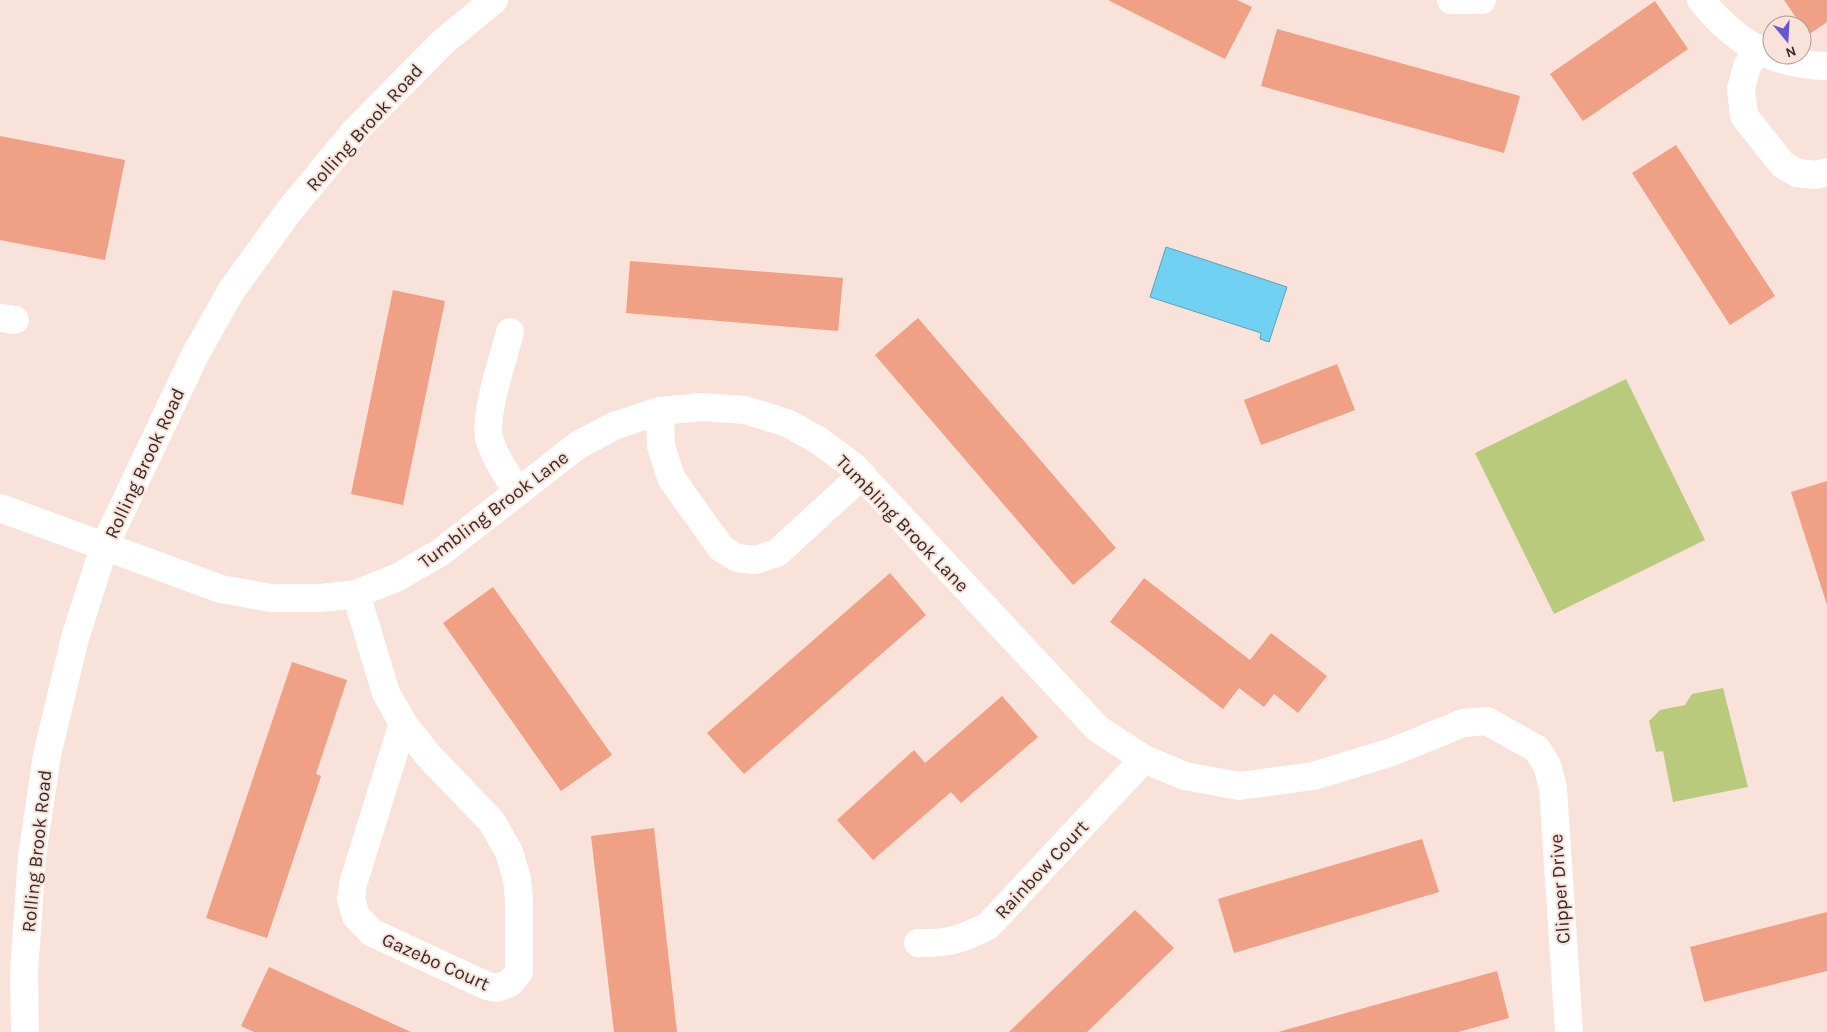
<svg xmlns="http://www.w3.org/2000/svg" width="1827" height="1032" font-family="Karla,sans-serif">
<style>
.green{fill:#b9ca7d}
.water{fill:#71d1f2;stroke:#5fa0b6}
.building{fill:#efa085}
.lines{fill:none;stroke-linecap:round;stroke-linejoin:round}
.minor{stroke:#fff;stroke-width:28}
.labels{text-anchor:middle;stroke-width:4;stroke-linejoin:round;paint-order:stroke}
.street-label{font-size:19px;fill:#352c29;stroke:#f9e2da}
</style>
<rect width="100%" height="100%" fill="#f9e2da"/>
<!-- green -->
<g class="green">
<path d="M1626 379 1705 540 1554 614 1475 453Z"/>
<path d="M1723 688 1748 787 1673 802 1663 751 1656 752 1649 721 1660 710 1685 705 1692 694Z"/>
</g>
<!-- water -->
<path class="water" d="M1166 247 1287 287 1269 342 1260 339 1261 333 1150 297Z"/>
<!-- building -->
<g class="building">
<path d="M1108 0H1237L1252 7 1225 59Z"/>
<path d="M1784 0H1827V22L1808 35Z"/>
<path d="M1655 1 1688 49 1583 121 1550 74Z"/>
<path d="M1277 29 1520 96 1504 153 1261 86Z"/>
<path d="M0 136 125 160 105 260 0 240Z"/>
<path d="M1676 145 1775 296 1730 325 1632 173Z"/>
<path d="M630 261 843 278 838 331 626 313Z"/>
<path d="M393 290 445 301 403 505 351 494Z"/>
<path d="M918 318 1116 548 1073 585 875 355Z"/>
<path d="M1337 364 1355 410 1261 445 1244 400Z"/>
<path d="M1827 481V605L1791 492Z"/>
<path d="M890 573 926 615 744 774 707 733Z"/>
<path d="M1144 578 1250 660 1271 633 1327 676 1298 713 1274 694 1264 707 1239 688 1223 709 1110 622Z"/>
<path d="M493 587 612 755 561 791 443 623Z"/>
<path d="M292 662 347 680 316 774 321 776 267 938 206 918Z"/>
<path d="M1002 696 1038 737 961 803 951 792 873 860 837 820 914 750 925 763Z"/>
<path d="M654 828 677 1032H614L591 836Z"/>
<path d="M1422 839 1439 892 1234 953 1218 899Z"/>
<path d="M1135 910 1174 948 1087 1032H1009Z"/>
<path d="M1827 912V971L1704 1002 1690 947Z"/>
<path d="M269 967 411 1032H254L241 1026Z"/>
<path d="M1497 971 1509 1018 1458 1032H1278Z"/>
</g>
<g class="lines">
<!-- minor -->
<g class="minor">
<path d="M1451 0H1482"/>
<path d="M1701 0C1734 41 1773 66 1827 66"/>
<path d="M1757 50 1747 66 1741 89 1744 116 1783 165 1797 173 1816 175 1827 172"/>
<path d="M0 318 15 320"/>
<path d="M510 332C504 357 482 418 490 441 495 459 508 476 518 492"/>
<path d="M660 411 661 446 671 478 721 548 737 558 755 560 777 553 862 475"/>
<path d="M0 508 221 589 271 598H321L356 594 398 577 441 552 578 445 616 425 660 411 702 407 745 410 787 423 818 440 853 466 1098 729 1144 759 1185 776 1239 786 1313 776 1392 752 1463 723 1487 721 1537 749 1547 765 1553 788 1569 1032"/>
<path d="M356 594 386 693 403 723"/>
<path d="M403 723 428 755 492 822 509 852 517 879 519 900V972L510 983 497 988 487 986 371 932 356 916 351 899 353 884Z"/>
<path d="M918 943C948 944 962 939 988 926L1144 759"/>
<path d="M25 1032 24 972 32 856 47 755 75 638 104 547 195 355 231 291 289 211 355 131 443 42 494 0"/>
</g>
</g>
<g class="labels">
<!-- street labels -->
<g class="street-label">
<text transform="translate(364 127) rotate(-48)" y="7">Rolling Brook Road</text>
<text transform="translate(144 463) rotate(-65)" y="7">Rolling Brook Road</text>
<text transform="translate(493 509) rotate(-37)" y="7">Tumbling Brook Lane</text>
<text transform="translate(903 523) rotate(46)" y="7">Tumbling Brook Lane</text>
<text transform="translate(36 851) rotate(-84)" y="7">Rolling Brook Road</text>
<text transform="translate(1041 869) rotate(-47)" y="7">Rainbow Court</text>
<text transform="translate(1559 889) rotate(-94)" y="7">Clipper Drive</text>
<text transform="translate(436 961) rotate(24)" y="7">Gazebo Court</text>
</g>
</g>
<!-- north arrow -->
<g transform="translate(1787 40) rotate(162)"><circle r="24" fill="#f9e2da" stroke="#ab9993"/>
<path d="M0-4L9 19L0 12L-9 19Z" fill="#6658d1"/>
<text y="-8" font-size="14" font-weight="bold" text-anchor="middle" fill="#352c29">N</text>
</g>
</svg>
